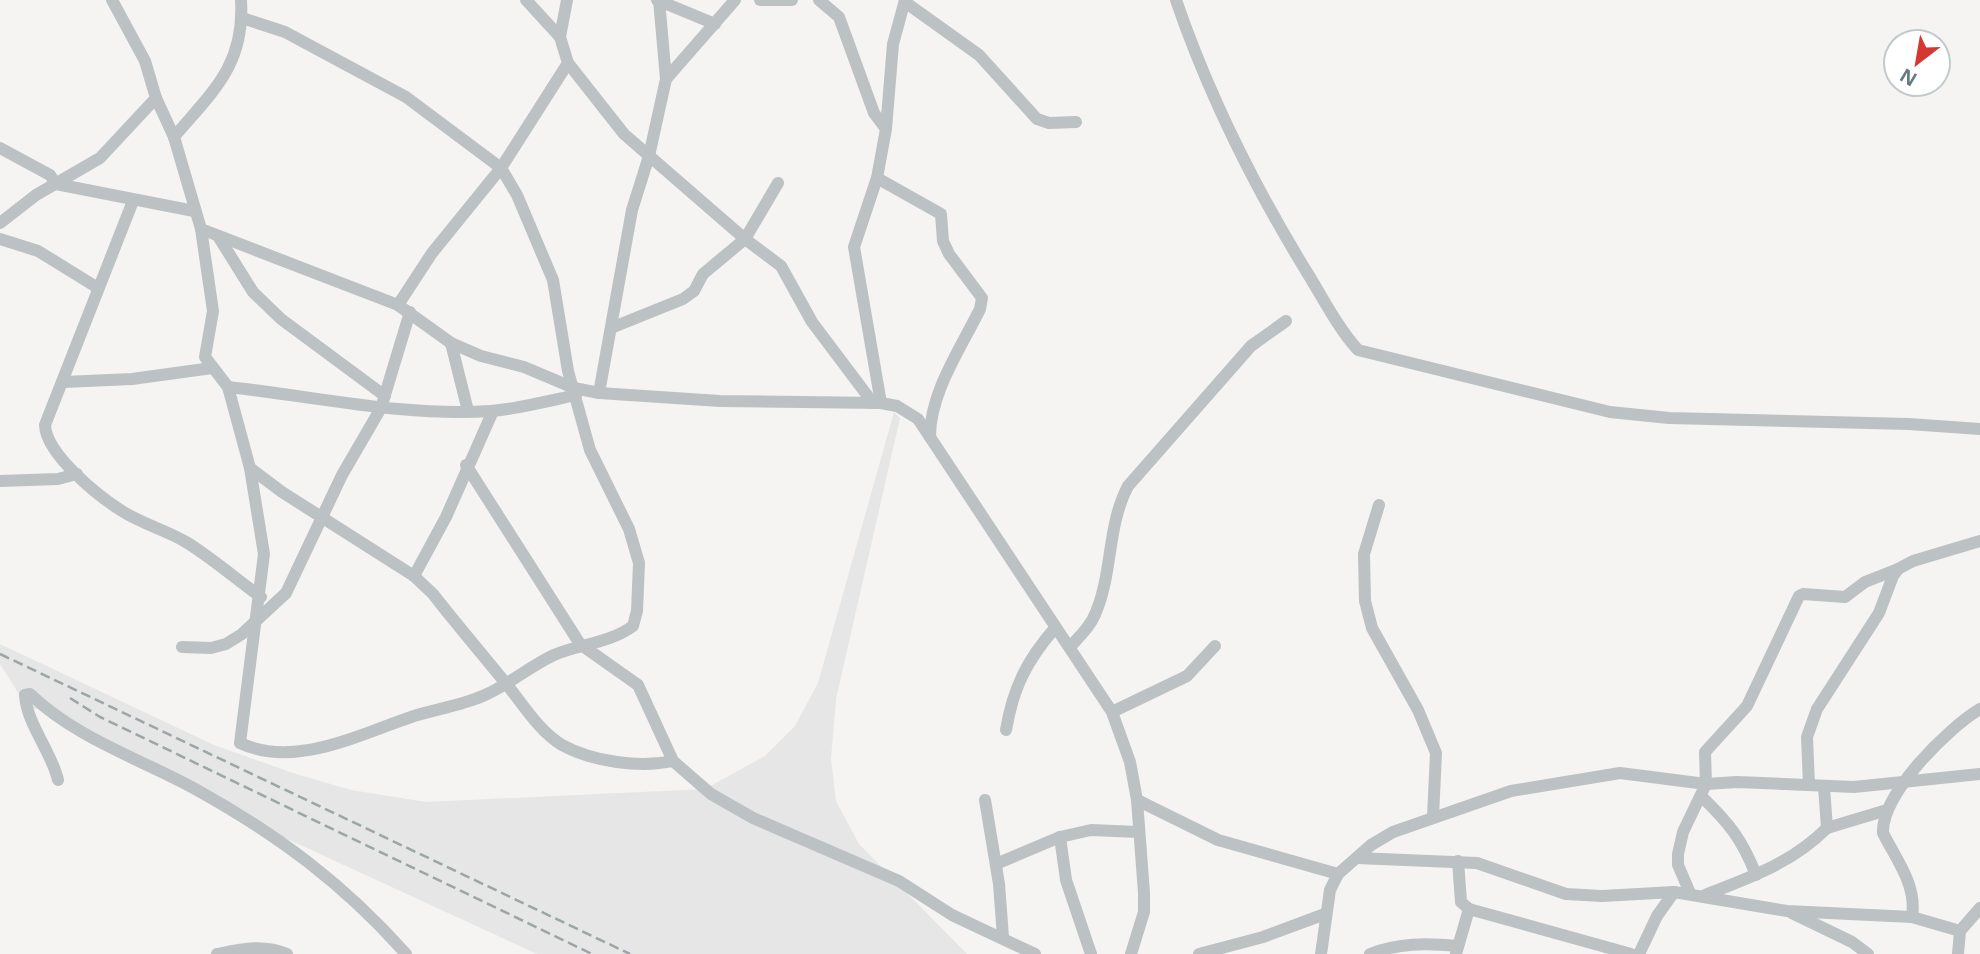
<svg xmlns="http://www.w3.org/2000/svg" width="1980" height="954" font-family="'Noto Sans',sans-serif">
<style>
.built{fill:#e5e6e5}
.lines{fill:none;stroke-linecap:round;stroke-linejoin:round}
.minor{stroke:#bcc1c3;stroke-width:12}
.rail{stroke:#9ca5a7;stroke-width:2.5;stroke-dasharray:10 5;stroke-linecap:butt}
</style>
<rect width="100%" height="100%" fill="#f5f4f2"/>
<!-- built -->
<path class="built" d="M894 412 900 418 836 699 831 759 836 801 859 844 967 954H537L268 830 54 712 27 707 0 664V644L214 745 293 773 351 790 426 802 705 789 765 756 795 726 818 683Z"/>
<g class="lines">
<!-- minor -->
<g class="minor">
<path d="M112 0 145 61 156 98 174 137 201 229 398 305 451 343 481 356 524 367 574 388 599 393 720 401 881 403 897 406 918 419 1112 712 1130 762 1137 800 1144 893V912L1131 954"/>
<path d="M526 0 560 37"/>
<path d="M567 0 560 37 568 63 624 134 745 239 781 266 812 322 873 403"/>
<path d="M657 0 715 24"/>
<path d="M760 0H792"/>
<path d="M819 0 839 17 874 113 886 129"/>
<path d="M1176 0C1209 96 1255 188 1308 274 1324 300 1338 328 1358 350L1610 412 1669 418 1909 424 1980 429"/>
<path d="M905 2 979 55 1037 119 1049 123 1076 122"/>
<path d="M666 79 735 0"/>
<path d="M174 137C213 91 245 65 241 0"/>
<path d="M0 148 50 175 56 184 194 211"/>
<path d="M877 178 941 214 943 241 949 254 982 298 980 309C961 348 930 392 930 437"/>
<path d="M133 201 45 425C46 454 98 496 122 511 142 524 166 530 186 542 212 558 236 579 261 597"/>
<path d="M0 223 36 195 100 158 156 98"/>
<path d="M201 229 213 311 205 357 228 387 250 468 264 554 240 743C295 769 360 734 414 716 437 709 463 705 485 695 510 684 530 666 554 655 580 644 610 643 633 626L637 611 639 563 629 529 590 450 568 371 553 280 517 195 501 168 406 97 285 32 242 18"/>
<path d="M218 236 253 292 281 319 385 396"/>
<path d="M0 239 38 251 98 288"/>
<path d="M398 305 432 253 501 168 568 63"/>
<path d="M611 328 683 299 694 291 703 274 745 239 778 183"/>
<path d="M451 343 468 411"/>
<path d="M64 382 132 379 212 368"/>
<path d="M228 387C314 396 403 417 491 411 519 409 548 401 576 395"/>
<path d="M599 393 632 210 649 156 666 79 659 0"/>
<path d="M881 403 854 247 877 178 886 129 893 44 905 0"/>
<path d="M466 465 580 644 638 685 673 761 711 794 753 818 899 881 952 915 1035 954"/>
<path d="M250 468 282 492 414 576 433 594C457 625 483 655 508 686 524 706 540 732 562 745 593 762 640 768 673 761"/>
<path d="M0 481 58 479 77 474"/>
<path d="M1379 505 1364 554 1365 601 1372 628 1418 710 1436 753 1433 817"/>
<path d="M414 576 446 517 493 411"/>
<path d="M182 647 211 648 226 644 242 634 286 593 342 475 381 408 410 312"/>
<path d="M1070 647C1079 637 1091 626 1096 612 1113 571 1107 526 1128 486L1251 346 1286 321"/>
<path d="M25 695 30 694C77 739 141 759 197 790 278 835 344 884 406 954"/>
<path d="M25 695C27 725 51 750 58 780"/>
<path d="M1112 712 1187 676 1215 646"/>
<path d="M1006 730C1013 688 1027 660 1055 628"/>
<path d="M1809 785 1807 737 1817 709 1879 613 1893 576 1898 569 1913 561 1980 541"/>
<path d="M1701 796C1729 823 1742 839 1756 875"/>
<path d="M985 800 999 884 1003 937"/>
<path d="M1137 800 1218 840 1338 874"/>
<path d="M1827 828 1887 810"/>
<path d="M1060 837 1066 880 1091 954"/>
<path d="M1357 858 1477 863 1566 894 1602 896 1674 892 1787 911 1912 917 1960 931"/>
<path d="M996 864 1060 837 1091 830 1138 832"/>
<path d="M1690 893 1678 865V854L1683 832 1706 784 1705 752 1747 706 1799 596 1803 594 1845 597 1865 582 1898 569"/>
<path d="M1705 895C1751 877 1792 863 1827 828L1824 787"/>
<path d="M1469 909 1631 954"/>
<path d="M1792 913 1852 942 1868 954"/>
<path d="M1912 917C1917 885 1897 861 1883 833 1881 794 1948 728 1980 709"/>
<path d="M217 954C242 949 263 944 287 954"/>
<path d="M1199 954 1263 937 1325 914"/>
<path d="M1321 954 1330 890 1338 874 1371 845 1393 832 1511 791 1620 773 1706 784 1737 782 1854 787 1980 774"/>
<path d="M1370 954C1399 943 1425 943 1457 946"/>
<path d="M1456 954 1469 909 1461 902 1458 861"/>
<path d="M1639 954 1657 916 1674 892"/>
<path d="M1958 954 1960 931 1980 908"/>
</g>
<!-- rail -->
<g class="rail">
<path d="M0 654 630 954"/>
<path d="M70 698 100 717 592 954"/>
</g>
</g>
<!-- north arrow -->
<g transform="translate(1917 63) rotate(211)"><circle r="33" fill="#ffffff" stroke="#c2cacc" stroke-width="2"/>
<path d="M0-5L12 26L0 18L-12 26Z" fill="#d53731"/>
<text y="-10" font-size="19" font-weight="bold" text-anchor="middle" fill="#667a80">N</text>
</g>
</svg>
